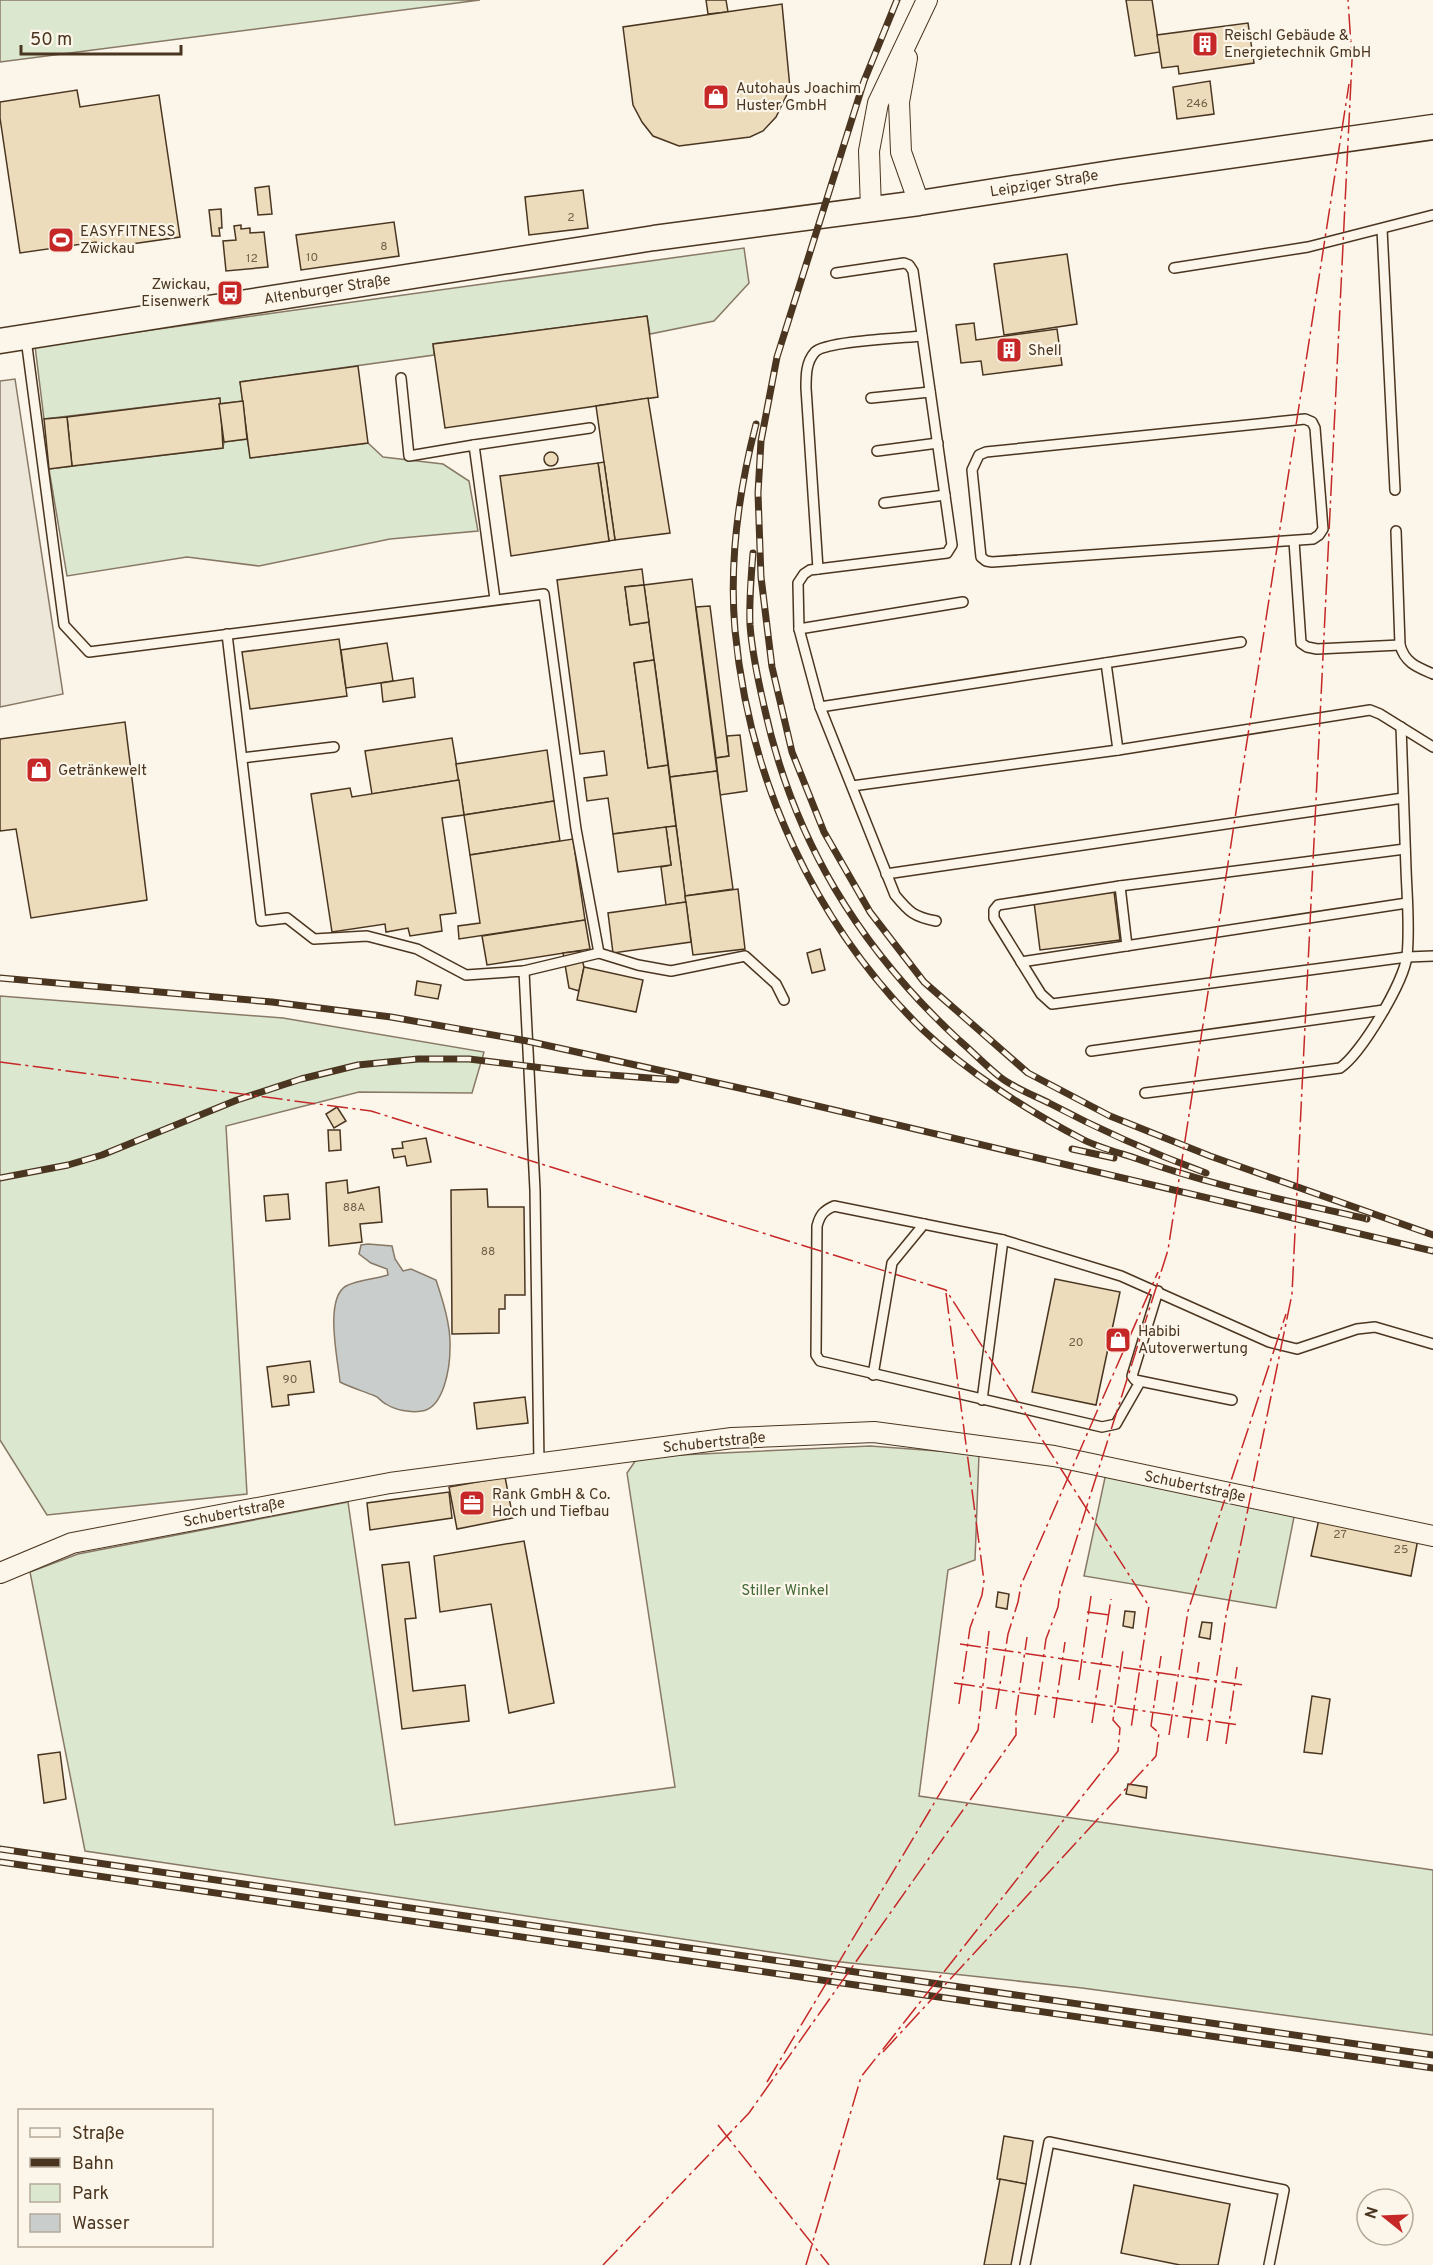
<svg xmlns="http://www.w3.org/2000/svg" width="1433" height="2265" font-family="Overpass,sans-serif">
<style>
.green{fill:#dce7d0;stroke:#887966;stroke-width:1.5}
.parking{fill:#ede7d9;stroke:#887966;stroke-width:1.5}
.water{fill:#c9cecd;stroke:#887966;stroke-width:1.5}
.building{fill:#ecdcbc;stroke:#4a3520;stroke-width:1.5}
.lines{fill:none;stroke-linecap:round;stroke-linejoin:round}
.service-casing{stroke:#4a3520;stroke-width:12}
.minor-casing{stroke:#4a3520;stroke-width:22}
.tertiary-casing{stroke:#4a3520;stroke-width:27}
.service{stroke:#fbf6e9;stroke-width:9}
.minor{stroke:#fbf6e9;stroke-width:20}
.tertiary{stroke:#fbf6e9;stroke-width:24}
.rail-casing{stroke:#4a3520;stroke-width:7}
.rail{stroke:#fbf6e9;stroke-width:4.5;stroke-dasharray:14;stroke-linecap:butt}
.power{stroke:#c62828;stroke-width:1.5;stroke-dasharray:21 4.5 3 4.5;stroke-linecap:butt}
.labels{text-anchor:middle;stroke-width:4.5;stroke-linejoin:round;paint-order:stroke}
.number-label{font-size:12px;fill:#725f47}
.poi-label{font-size:15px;fill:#4a3520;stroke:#fbf6e9;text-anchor:start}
.street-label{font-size:15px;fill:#4a3520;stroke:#fbf6e9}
.park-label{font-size:15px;fill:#436837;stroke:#fbf6e9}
</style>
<rect width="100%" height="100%" fill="#fbf6e9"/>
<!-- green -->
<g class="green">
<path d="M0 0H480L0 62Z"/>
<path d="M744 248 749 283 714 321 650 334 647 316 433 344 434 355 240 382 243 401 219 404V398L44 419 35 346Z"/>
<path d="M247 439 251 458 368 443 383 457 443 464 469 481 478 531 390 539 259 566 187 557 67 576 49 469 223 448 224 442Z"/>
<path d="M0 996 283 1018 484 1052 472 1093 359 1092 226 1126 247 1494 47 1515 0 1440Z"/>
<path d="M870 1446 979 1454 975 1560 948 1570 919 1796 1433 1870V2035L1082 1988 832 1961 85 1851 30 1572 78 1554 348 1502 395 1825 675 1787 627 1473 638 1457Z"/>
<path d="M1106 1473 1295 1512 1276 1608 1084 1576Z"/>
</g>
<!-- parking -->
<path class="parking" d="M15 379 63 694 0 707V381Z"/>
<!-- water -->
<path class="water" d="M368 1244 392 1246 395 1259 403 1271 411 1269 436 1280C443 1301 451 1326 450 1348 450 1367 444 1408 422 1411 410 1413 395 1410 386 1404 381 1402 379 1397 375 1396 363 1391 352 1388 340 1382 338 1360 324 1299 346 1286 358 1280 375 1279 388 1275L387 1269 371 1263 359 1254 361 1245Z"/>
<!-- building -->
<g class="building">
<path d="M706 0H726L728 12 708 14Z"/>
<path d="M1126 0H1152L1160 52 1135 56Z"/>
<path d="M782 4 790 88 776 117 763 131 750 137 679 146 653 136 642 122 633 105 623 27Z"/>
<path d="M1248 23 1254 63 1179 74 1178 66 1162 68 1157 35Z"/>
<path d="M1210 81 1214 114 1177 119 1173 87Z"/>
<path d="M77 90 80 107 159 95 180 237 97 249 96 242 20 253 0 118V102Z"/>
<path d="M269 186 272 214 258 215 255 188Z"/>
<path d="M583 190 588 228 529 235 525 197Z"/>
<path d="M221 209 222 228H219L220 236H212L209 210Z"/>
<path d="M394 222 399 256 301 270 296 235Z"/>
<path d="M241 225V229L250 228V233L264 232 268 267 226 271 223 241 236 240 234 226Z"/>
<path d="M1067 254 1077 324 1004 335 994 264Z"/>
<path d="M647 316 658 397 445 428 433 344Z"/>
<path d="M974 323 976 340 1057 329 1062 365 983 375 981 361 961 363 956 325Z"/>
<path d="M358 366 368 443 250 458 240 382Z"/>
<path d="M220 398 223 448 72 466 67 417Z"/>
<path d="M648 398 670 533 615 540 596 406Z"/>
<path d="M243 401 247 439 224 442 219 404Z"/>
<path d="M67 417 72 466 49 469 44 419Z"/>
<circle cx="551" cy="459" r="7"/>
<path d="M604 462 615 540 609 541 598 463Z"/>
<path d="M598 463 609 541 511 556 500 476Z"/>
<path d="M642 569 644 585 625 587 630 625 649 622 654 660 634 663 648 768 668 765 676 826 613 834 608 798 587 801 584 778 607 775 604 751 580 754 557 580Z"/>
<path d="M692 579 717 771 670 777 644 585Z"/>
<path d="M644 585 649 622 630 625 625 587Z"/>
<path d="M710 606 729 756 716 758 696 607Z"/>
<path d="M339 639 347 696 250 709 242 652Z"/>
<path d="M387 643 393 681 346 688 341 650Z"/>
<path d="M654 660 668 765 648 768 634 663Z"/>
<path d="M413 678 415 697 383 702 381 683Z"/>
<path d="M125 722 147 900 31 918 16 829 0 831V739Z"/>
<path d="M740 735 747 791 720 795 716 758 729 756 727 736Z"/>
<path d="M452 738 459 780 372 794 365 751Z"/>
<path d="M547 750 554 801 464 815 456 764Z"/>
<path d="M717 771 733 889 685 896 670 777Z"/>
<path d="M459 780 464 815 442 818 456 913 440 915 442 931 410 936 408 928 386 932 385 924 332 932 311 794 350 788 352 797Z"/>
<path d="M554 801 560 841 470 855 464 815Z"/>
<path d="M676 826 686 902 666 905 661 867 671 865 666 827Z"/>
<path d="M666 827 671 865 618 872 613 834Z"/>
<path d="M573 839 585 920 459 939 458 926 480 923 470 855Z"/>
<path d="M738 889 745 949 693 955 685 896Z"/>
<path d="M1114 892 1120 940 1040 950 1034 902Z"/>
<path d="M686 902 691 942 613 953 608 913Z"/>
<path d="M585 920 590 949 487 965 482 936Z"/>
<path d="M820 949 825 970 812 973 807 953Z"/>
<path d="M580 951 584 967 579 991 569 988 563 953Z"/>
<path d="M584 967 643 980 636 1012 577 1000Z"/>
<path d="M417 981 441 985 438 999 415 995Z"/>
<path d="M337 1107 346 1121 334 1128 326 1114Z"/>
<path d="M328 1130H340L341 1150 329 1151Z"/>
<path d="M426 1138 431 1162 407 1166 405 1156 394 1158 392 1149 403 1148 402 1142Z"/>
<path d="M347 1180 348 1193 379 1187 382 1222 360 1224 362 1242 329 1246 326 1183Z"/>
<path d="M487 1189 488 1207H524L525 1295H505V1309H499V1333L452 1334 451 1190Z"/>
<path d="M288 1194 290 1219 266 1221 264 1196Z"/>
<path d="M1055 1279 1120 1292 1096 1405 1032 1392Z"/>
<path d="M310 1361 314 1392 288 1395 289 1405 272 1407 267 1367Z"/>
<path d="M525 1397 528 1423 477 1429 474 1403Z"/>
<path d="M505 1477 513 1518 457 1529 449 1487Z"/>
<path d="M449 1492 452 1518 370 1530 367 1503Z"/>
<path d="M1319 1519 1418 1539 1411 1576 1311 1556Z"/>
<path d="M524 1541 554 1703 509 1713 491 1604 440 1612 434 1556Z"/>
<path d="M409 1562 416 1618 405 1619 413 1691 465 1685 469 1721 402 1729 382 1565Z"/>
<path d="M998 1592 1009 1594 1007 1609 996 1607Z"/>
<path d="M1125 1611 1135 1612 1133 1628 1123 1626Z"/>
<path d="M1202 1622 1212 1623 1210 1639 1199 1637Z"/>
<path d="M1312 1696 1330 1699 1322 1754 1304 1752Z"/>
<path d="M60 1752 66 1799 44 1803 38 1755Z"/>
<path d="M1128 1784 1147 1787 1146 1798 1126 1794Z"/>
<path d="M1004 2136 1033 2141 1026 2184 997 2179Z"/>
<path d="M1000 2179 1026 2184 1011 2265H984Z"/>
<path d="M1134 2185 1230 2204 1218 2265H1180L1121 2253Z"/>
</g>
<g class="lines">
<!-- service casing -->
<g class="service-casing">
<g id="service">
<path d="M1382 229 1395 490"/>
<path d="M1174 268 1308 247 1433 215"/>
<path d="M836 273 904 263 909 265 913 271 952 545 947 553 810 570 804 574 798 583 799 629 820 707 895 895C909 912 914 917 936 921"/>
<path d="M26 339 64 625 89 652 544 594 576 829 599 953 524 971"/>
<path d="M401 378 409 456 474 445 495 599"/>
<path d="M871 398 930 392"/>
<path d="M1305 419 1312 422 1315 428 1323 529 1319 535 1313 539 992 562 986 561 981 557 972 470 979 455 986 452Z"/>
<path d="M474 445 590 428"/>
<path d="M877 451 938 443"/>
<path d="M884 503 945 495"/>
<path d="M1396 531 1400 645C1405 663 1417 667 1433 674"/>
<path d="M1294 541 1301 643 1307 647 1317 649 1400 645"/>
<path d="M818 569 806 388C806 375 806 362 815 352 826 341 903 338 922 336"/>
<path d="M799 629 963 602"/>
<path d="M227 634 261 921 287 918 314 939 367 936 417 949 466 975 524 971 535 1190 539 1464"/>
<path d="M1106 663 1118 750"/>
<path d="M820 707 1241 642"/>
<path d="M242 758 334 747"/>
<path d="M852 786 1118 750 1370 710 1380 714 1433 747"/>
<path d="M1405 849 1120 886 998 905 994 910V918L1041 994 1052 1004 1407 957 1433 956"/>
<path d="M886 874 1403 798"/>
<path d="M1120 886 1127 946"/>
<path d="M599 953 638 965 671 971 745 956 776 984 784 1000"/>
<path d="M1021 962 1407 903"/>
<path d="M1091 1051 1384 1010"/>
<path d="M1145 1093 1340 1068C1361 1054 1404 982 1407 956 1410 928 1407 897 1406 869 1404 821 1403 774 1401 727"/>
<path d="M1158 1291 1132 1376 1135 1380 1232 1400"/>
<path d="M873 1375 892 1263 924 1224"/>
<path d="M1140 1382 1116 1424 1102 1427 820 1361 816 1355 817 1226C820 1215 823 1211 834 1206L1003 1240 1121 1276 1269 1342 1297 1349 1357 1329 1375 1327 1433 1344"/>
<path d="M982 1400 1003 1240"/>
<path d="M1025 2265 1049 2142 1284 2190 1269 2265"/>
</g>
</g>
<!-- minor casing -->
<g class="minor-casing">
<g id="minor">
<path d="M907 58 899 102 901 152 919 203"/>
<path d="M871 209 869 151 878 103 927 0"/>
<path d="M0 1573 72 1543 390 1483 732 1438 874 1432 1054 1456 1433 1536"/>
</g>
</g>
<!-- tertiary casing -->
<g class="tertiary-casing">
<path id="tertiary" d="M0 341 654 238 919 203 1117 172 1433 127"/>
</g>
<!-- service -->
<use href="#service" class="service"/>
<!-- minor -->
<use href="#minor" class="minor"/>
<!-- tertiary -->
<use href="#tertiary" class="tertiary"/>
<!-- rail casing -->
<g class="rail-casing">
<g id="rail">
<path d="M897 0 864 81 777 357 761 441 758 493 761 577 772 667 792 752 824 832 870 912 924 982 1028 1073 1110 1116 1210 1156 1433 1235"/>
<path d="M756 424C739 490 729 561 735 630 749 780 814 923 922 1029 966 1071 1029 1112 1084 1140 1100 1148 1120 1153 1138 1159 1212 1186 1290 1201 1367 1219"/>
<path d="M753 553C751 577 749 601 750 625 752 652 758 680 764 706 793 840 859 948 960 1041 974 1053 986 1066 1000 1077 1014 1088 1033 1095 1049 1103 1100 1130 1152 1153 1206 1173"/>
<path d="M0 978 272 1002 391 1017 527 1041 762 1093 1433 1251"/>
<path d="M1072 1149 1114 1158"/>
<path d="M0 1178 68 1165 102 1155 237 1100 301 1079 358 1065 418 1059H469L584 1073 676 1080"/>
<path d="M0 1849 1433 2055"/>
<path d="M0 1862 1433 2068"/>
</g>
</g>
<!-- rail -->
<use href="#rail" class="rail"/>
<!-- power -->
<g class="power">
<path d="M0 1062 371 1111 946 1290 1149 1606 1131 1729"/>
<path d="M946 1293 984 1581 982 1595 970 1628 959 1704"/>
<path d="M1087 1612 1110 1615"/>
<path d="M960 1644 1244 1685"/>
<path d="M1079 1680 1091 1596"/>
<path d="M954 1683 1239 1725"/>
<path d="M996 1709 1008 1634 1018 1602 1021 1585 1158 1272"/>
<path d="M1035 1715 1046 1639 1058 1607 1060 1591 1168 1250 1349 84"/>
<path d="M1054 1718 1065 1642"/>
<path d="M1092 1723 1111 1599"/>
<path d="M1169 1735 1188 1611 1286 1314"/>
<path d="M1188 1738 1199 1662"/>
<path d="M1207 1741 1226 1616 1292 1294 1352 60 1348 0"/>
<path d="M1226 1744 1237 1667"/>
<path d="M883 2052 1156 1756 1159 1733 1151 1726 1161 1656"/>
<path d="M767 2082 978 1730 989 1631"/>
<path d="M718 2125 829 2265"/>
<path d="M603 2265 749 2113 1016 1735V1713L1027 1637"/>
<path d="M806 2265 861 2077 1118 1751 1120 1728 1113 1720 1123 1650"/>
</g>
</g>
<!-- icons -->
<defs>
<g id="building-square" transform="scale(1.35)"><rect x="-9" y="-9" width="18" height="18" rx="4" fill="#c62828" stroke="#fbf6e9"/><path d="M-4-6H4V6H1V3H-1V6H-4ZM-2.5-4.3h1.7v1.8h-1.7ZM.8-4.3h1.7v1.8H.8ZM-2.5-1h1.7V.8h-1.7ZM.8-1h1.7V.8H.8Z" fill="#fff"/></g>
<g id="shop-square" transform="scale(1.35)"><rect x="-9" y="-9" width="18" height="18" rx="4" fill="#c62828" stroke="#fbf6e9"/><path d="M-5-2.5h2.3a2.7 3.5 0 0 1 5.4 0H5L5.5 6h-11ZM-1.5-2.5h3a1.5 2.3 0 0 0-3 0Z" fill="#fff"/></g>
<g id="stadium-square" transform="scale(1.35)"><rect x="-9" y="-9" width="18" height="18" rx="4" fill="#c62828" stroke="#fbf6e9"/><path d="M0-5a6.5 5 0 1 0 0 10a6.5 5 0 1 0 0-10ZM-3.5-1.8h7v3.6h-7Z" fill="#fff"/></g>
<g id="bus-square" transform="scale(1.35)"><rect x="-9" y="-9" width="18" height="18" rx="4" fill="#c62828" stroke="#fbf6e9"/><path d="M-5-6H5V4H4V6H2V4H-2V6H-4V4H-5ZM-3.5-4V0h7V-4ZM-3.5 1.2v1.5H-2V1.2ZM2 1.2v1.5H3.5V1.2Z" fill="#fff"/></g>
<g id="office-square" transform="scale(1.35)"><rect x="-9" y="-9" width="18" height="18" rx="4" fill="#c62828" stroke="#fbf6e9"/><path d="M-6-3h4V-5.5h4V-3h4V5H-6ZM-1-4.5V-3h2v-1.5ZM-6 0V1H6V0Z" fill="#fff"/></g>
</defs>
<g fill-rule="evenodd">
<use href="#building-square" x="1205" y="44"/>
<use href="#shop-square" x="716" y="97"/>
<use href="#stadium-square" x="61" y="240"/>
<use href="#bus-square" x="230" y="293"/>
<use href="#building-square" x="1009" y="350"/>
<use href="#shop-square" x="39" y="770"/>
<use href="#shop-square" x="1118" y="1340"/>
<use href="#office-square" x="472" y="1503"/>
</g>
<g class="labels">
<!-- number labels -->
<g class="number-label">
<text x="1197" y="107">246</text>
<text x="571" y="221">2</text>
<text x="384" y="250">8</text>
<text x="312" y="261">10</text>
<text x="252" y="262">12</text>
<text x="354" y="1211">88A</text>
<text x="488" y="1255">88</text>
<text x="1076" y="1346">20</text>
<text x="290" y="1383">90</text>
<text x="1340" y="1538">27</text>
<text x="1401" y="1553">25</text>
</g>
<!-- poi labels -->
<g class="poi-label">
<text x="1224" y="40">Reischl Gebäude &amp;<tspan x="1224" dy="17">Energietechnik GmbH</tspan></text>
<text x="736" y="93">Autohaus Joachim<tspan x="736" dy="17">Huster GmbH</tspan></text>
<text x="80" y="236">EASYFITNESS<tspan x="80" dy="17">Zwickau</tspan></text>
<text x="210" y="289" text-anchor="end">Zwickau,<tspan x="210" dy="17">Eisenwerk</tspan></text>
<text x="1028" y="355">Shell</text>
<text x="58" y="775">Getränkewelt</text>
<text x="1138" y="1336">Habibi<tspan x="1138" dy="17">Autoverwertung</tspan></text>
<text x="492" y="1499">Rank GmbH &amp; Co.<tspan x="492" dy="17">Hoch und Tiefbau</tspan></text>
</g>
<!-- street labels -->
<g class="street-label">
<text transform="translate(1044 183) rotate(-9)" y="5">Leipziger Straße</text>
<text transform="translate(327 289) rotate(-9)" y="5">Altenburger Straße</text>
<text transform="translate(714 1442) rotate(-6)" y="5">Schubertstraße</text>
<text transform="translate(1195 1486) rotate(12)" y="5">Schubertstraße</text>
<text transform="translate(234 1512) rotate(-11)" y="5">Schubertstraße</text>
</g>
<!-- park labels -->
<g class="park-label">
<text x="785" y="1595">Stiller Winkel</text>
</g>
</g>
<!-- legend -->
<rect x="18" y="2109" width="195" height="138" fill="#fbf6e9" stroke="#b4a999" stroke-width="1.5"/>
<rect x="30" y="2128" width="30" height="9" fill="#fbf6e9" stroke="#b4a999" stroke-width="1.5"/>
<text x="72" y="2139" font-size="18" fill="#4a3520">Straße</text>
<rect x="30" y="2158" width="30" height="9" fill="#4a3520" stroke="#b4a999" stroke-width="1.5"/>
<text x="72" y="2169" font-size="18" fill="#4a3520">Bahn</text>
<rect x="30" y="2184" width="30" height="18" fill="#dce7d0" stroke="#b4a999" stroke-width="1.5"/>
<text x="72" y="2199" font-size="18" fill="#4a3520">Park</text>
<rect x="30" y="2214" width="30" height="18" fill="#c9cecd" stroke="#b4a999" stroke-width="1.5"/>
<text x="72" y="2229" font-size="18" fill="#4a3520">Wasser</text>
<!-- north arrow -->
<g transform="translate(1385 2217) rotate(288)"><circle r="28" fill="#fbf6e9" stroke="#b4a999" stroke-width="1.5"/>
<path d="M0-4.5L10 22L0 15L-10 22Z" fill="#c62828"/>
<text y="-9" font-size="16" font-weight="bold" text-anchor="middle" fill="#4a3520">N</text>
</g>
<!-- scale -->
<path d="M21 45v9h160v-9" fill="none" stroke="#4a3520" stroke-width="3"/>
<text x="30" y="45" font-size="18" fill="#4a3520" stroke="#fbf6e9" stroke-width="4.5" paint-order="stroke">50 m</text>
</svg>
